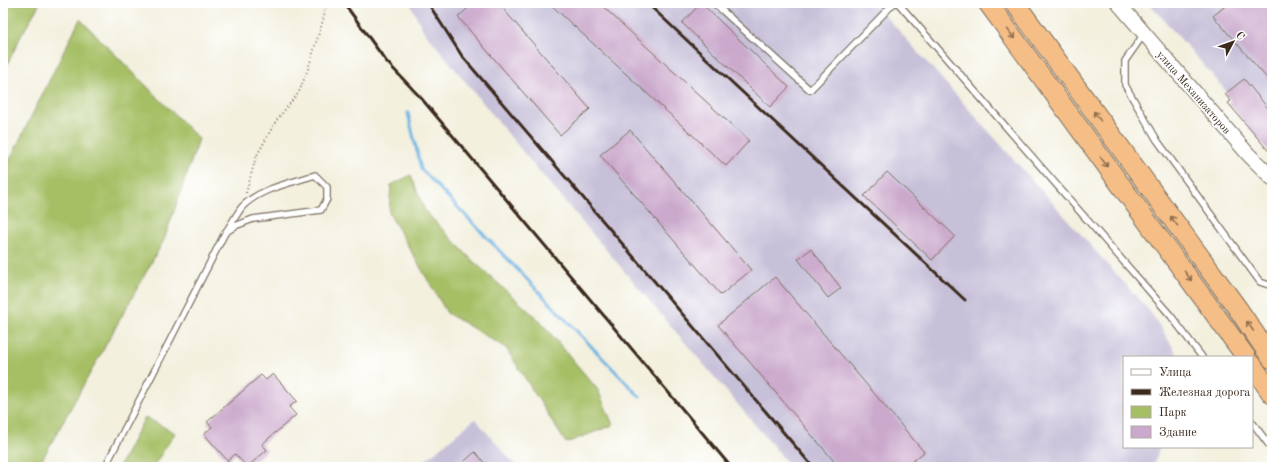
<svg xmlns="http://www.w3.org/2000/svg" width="1275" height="470" font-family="'Old Standard TT',serif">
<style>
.industrial{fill:#c7c0d9}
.green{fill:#a6bf65;stroke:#707442}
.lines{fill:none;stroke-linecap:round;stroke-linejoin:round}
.stream{stroke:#6cb3e3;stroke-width:3}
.building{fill:#cba9cc}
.service-casing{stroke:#7b6f61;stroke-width:8}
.tertiary-casing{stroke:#7b6f61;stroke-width:16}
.trunk-casing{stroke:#7b6f61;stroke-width:21}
.path{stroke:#7b6f61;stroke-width:2;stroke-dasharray:1 3;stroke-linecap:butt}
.service{stroke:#fff;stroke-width:5.5}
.tertiary{stroke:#fff;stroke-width:14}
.trunk{stroke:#f6be87;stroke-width:19}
.rail{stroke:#3b2a1e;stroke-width:3}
.oneway{stroke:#8f6d4d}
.labels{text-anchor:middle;stroke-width:3.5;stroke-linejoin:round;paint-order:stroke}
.street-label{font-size:11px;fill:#3b2a1e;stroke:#fff}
</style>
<rect width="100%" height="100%" fill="#fff"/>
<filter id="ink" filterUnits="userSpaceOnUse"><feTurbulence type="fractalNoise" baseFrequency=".025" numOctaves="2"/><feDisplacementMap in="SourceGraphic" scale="8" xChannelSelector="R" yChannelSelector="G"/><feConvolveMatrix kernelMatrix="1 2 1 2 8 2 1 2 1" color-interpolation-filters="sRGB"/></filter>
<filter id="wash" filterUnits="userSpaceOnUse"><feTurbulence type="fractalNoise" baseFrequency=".012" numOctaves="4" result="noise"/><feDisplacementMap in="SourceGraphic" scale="16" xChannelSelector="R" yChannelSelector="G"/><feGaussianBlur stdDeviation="0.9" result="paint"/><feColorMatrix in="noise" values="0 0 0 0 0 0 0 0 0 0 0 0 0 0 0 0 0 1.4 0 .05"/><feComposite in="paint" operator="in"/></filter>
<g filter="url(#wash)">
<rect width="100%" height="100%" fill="#f3f0de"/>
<!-- industrial -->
<g class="industrial">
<path d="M410 3H874L1152 314 1178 355 1179 357H1124V447H1160L1153 467H791L532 163 423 30Z"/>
<path d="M1149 3H1272V143Z"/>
<path d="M475 419 517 467H417Z"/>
</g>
<!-- green -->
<g class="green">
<path d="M3 3H40L20 38 3 73Z"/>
<path d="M80 19 199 139 164 240 38 467H3V173Z"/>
<path d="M411 175 425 211 472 260 540 321 598 390 613 425 566 443 506 348 447 313 389 213 391 185Z"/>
<path d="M145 417 175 433 153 467H119Z"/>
</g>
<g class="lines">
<!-- stream -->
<path class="stream" d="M408 113 421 169 640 397"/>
</g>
<g id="blocks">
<!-- building -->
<g class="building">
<path d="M474 3H498L590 109 560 135 458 17Z"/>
<path d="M549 3H599L749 141 726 166Z"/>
<path d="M701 3 789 87 770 107 682 23Z"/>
<path d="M1229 3H1272V84L1213 16Z"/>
<path d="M1244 79 1272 113V155L1228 103 1231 101 1225 94Z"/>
<path d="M630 130 751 270 721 295 600 155Z"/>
<path d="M887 172 955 236 932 260 864 196Z"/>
<path d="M811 249 841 288 828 298 798 259Z"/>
<path d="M775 277 924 452 906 467H839L718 325Z"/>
<path d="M273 374 297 401 289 407 296 415 262 444 267 450 247 467 235 454 228 461 204 434 212 427 207 422 261 375 266 380Z"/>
<path d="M475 452 488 467H458Z"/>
</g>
</g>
</g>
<g filter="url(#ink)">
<use href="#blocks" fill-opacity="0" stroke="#7b6f61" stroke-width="1"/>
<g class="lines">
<!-- service casing -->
<g class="service-casing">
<g id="service">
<path d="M714 3 810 90 894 3"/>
<path d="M898 3 1171 316 1202 357"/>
<path d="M1144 34 1125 61V85L1157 140 1260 282 1272 286"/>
<path d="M1252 422 1272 449"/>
<path d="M105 467 225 233C231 225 236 215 242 207 260 188 291 183 315 175L327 187V199L321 210 253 219 235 226 225 233"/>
</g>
</g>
<!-- tertiary casing -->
<g class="tertiary-casing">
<path id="tertiary" d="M1118 3 1248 154 1272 178"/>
</g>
<!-- trunk casing -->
<g class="trunk-casing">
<g id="trunk">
<path d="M988 3 1246 357"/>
<path d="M1015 3 1238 309 1272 359"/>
<path d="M1252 365 1272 394"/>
</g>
</g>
<!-- path -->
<path class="path" d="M246 193 256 157 276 121 299 92 308 69 324 17 326 3"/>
<!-- service -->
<use href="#service" class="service"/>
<!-- tertiary -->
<use href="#tertiary" class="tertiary"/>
<!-- trunk -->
<use href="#trunk" class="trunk"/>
<!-- rail -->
<g class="rail">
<path d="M344 3 386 61 421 98 731 467"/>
<path d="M428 3 462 56 813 467"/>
<path d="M647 3 965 300"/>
</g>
</g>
<!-- one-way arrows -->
<defs><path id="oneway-shaft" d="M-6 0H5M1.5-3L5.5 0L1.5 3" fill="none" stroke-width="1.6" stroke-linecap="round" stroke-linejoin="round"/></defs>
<g class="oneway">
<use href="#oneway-shaft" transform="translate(1011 34) rotate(54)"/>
<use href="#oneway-shaft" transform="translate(1097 116) rotate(-126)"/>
<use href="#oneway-shaft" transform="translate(1104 162) rotate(54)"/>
<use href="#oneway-shaft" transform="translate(1174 221) rotate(-126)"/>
<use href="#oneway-shaft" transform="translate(1188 276) rotate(54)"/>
<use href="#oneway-shaft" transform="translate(1250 326) rotate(-124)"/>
</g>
</g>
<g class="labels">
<!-- street labels -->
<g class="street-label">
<text transform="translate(1194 92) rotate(49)" y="4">улица Механизаторов</text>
</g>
</g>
<!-- margin -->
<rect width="1275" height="470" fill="none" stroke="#fff" stroke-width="16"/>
<!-- legend -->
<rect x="1123" y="356" width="130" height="92" fill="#ffffff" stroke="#b1aaa5"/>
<rect x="1131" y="369" width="20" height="6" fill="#ffffff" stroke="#b1aaa5"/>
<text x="1159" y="376" font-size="12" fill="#3b2a1e">Улица</text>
<rect x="1131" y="389" width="20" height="6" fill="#3b2a1e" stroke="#b1aaa5"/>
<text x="1159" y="396" font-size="12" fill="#3b2a1e">Железная дорога</text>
<rect x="1131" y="406" width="20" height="12" fill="#a6bf65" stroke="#b1aaa5"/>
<text x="1159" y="416" font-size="12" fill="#3b2a1e">Парк</text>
<rect x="1131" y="426" width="20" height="12" fill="#cba9cc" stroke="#b1aaa5"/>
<text x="1159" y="436" font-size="12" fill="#3b2a1e">Здание</text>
<!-- north arrow -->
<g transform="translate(1233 42) rotate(49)" stroke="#ffffff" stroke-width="3" paint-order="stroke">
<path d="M0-3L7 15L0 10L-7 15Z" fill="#3b2a1e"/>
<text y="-6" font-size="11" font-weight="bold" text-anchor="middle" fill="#3b2a1e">С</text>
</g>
</svg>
